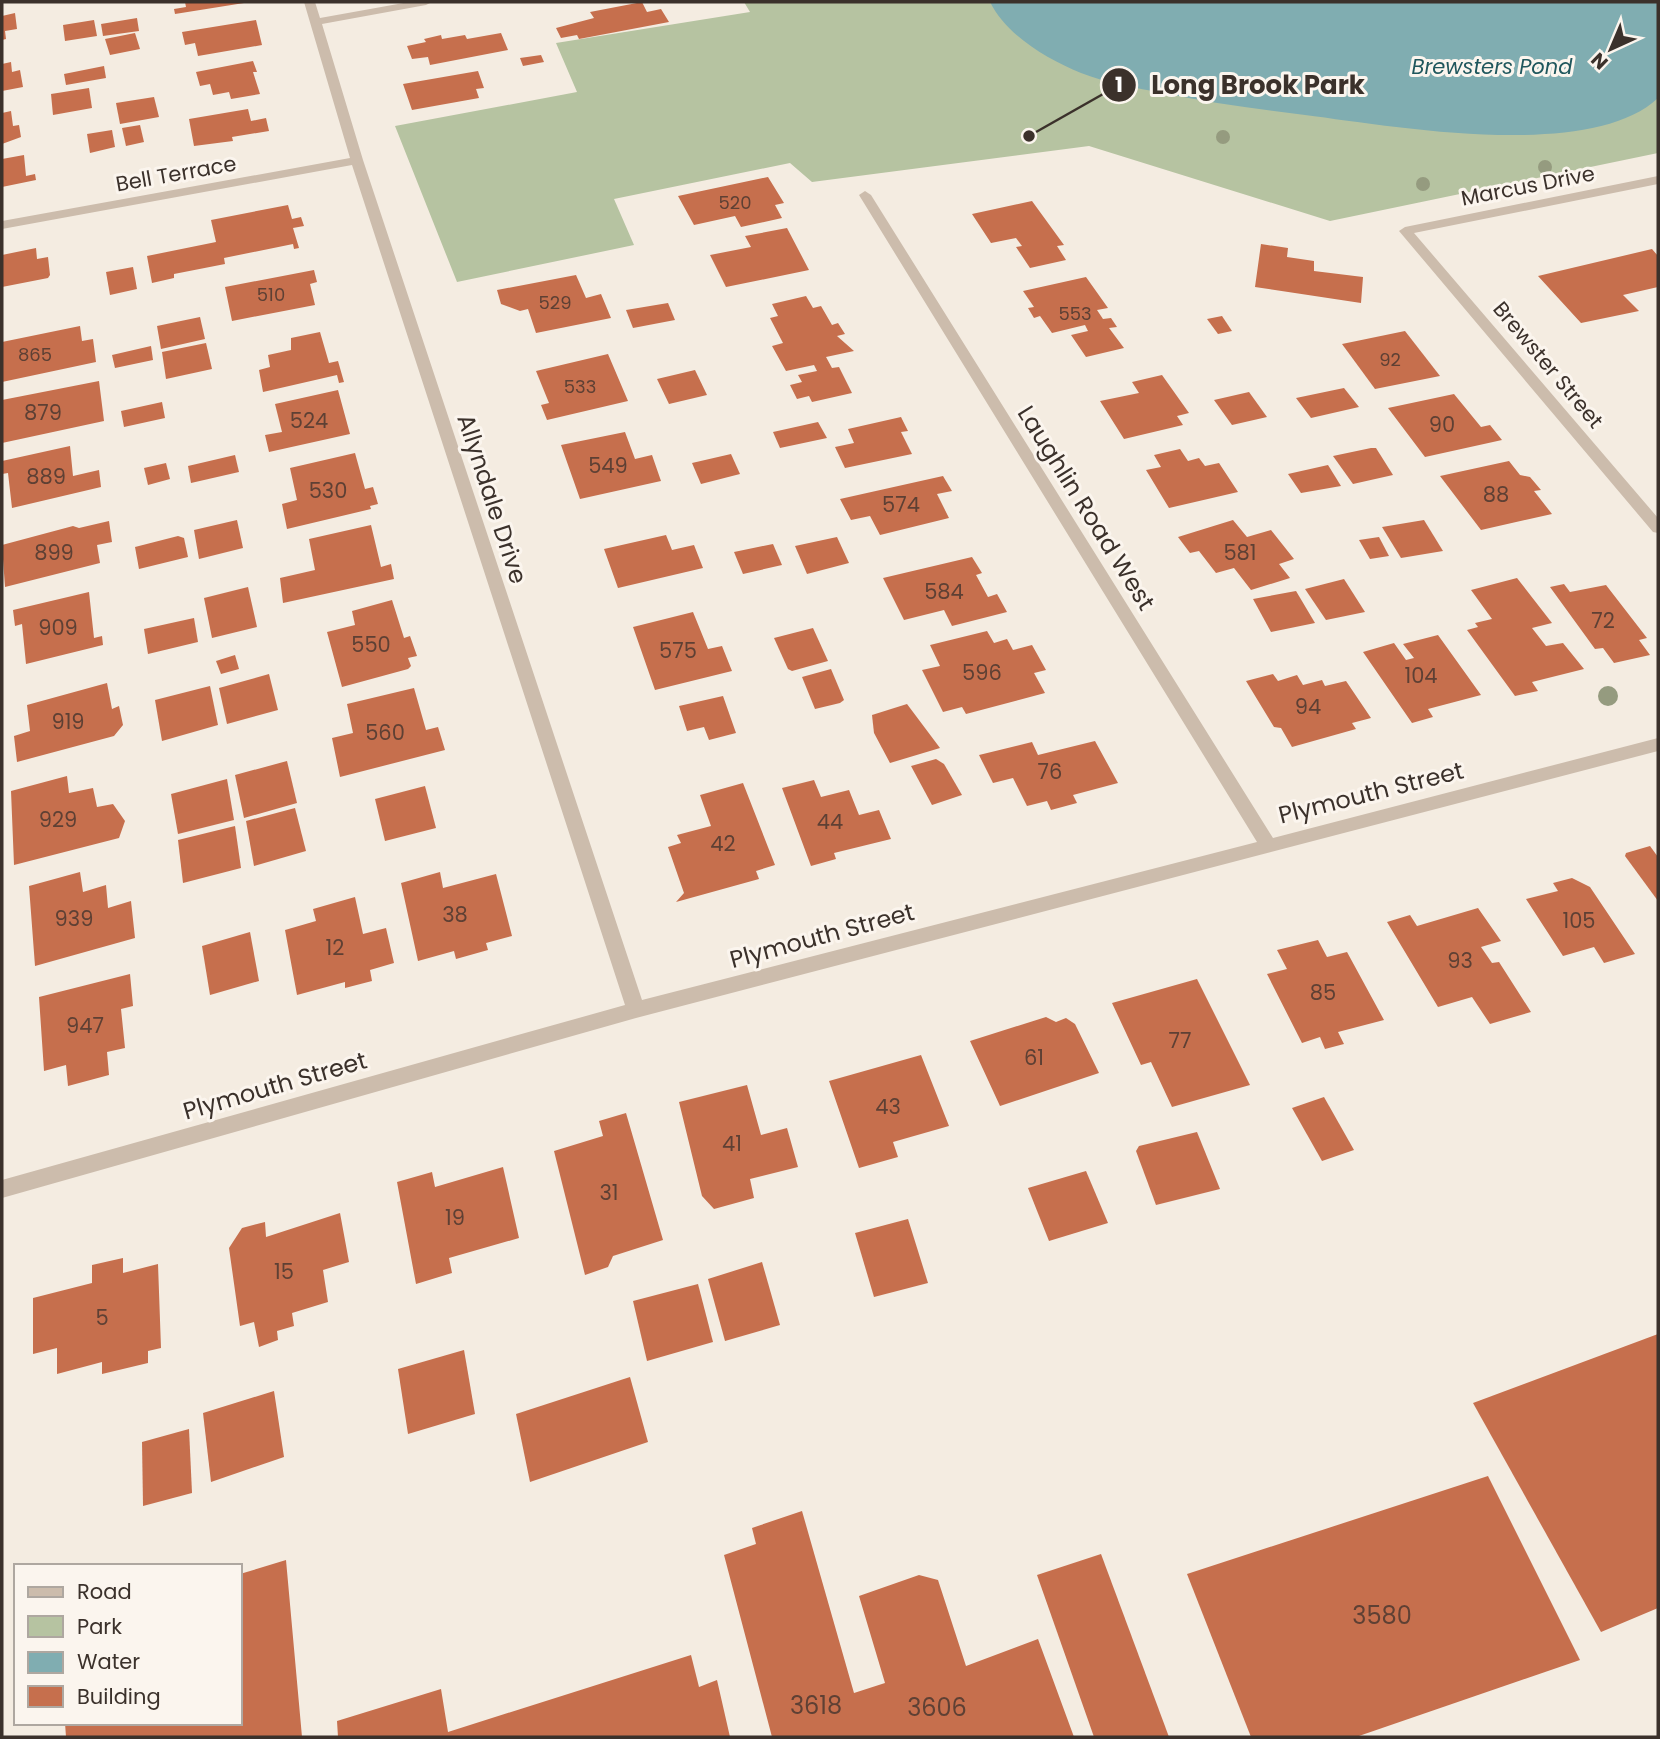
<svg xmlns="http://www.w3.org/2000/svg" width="1660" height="1739" font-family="Poppins,sans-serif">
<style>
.green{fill:#b6c3a1}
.water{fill:#80adb1}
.building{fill:#c66f4d}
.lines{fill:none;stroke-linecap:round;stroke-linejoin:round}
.minor{fill:#ccbcac;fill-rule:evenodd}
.tree{fill:#959b7f}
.labels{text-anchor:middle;stroke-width:6;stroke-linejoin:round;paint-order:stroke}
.far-number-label{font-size:18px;fill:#5e4034}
.far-water-label{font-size:21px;font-style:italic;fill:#20575d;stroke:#fbf5ee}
.far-street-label{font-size:21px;fill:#3b312b;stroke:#fbf5ee}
.number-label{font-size:21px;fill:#5e4034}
.street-label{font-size:24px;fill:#3b312b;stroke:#fbf5ee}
.near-number-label{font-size:24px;fill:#5e4034}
.leader{fill:none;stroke:#3b312b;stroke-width:2.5}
.callout-dot{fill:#3b312b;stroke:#fbf5ee;stroke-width:2.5}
.mark-label{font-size:21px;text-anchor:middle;font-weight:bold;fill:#fff}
.callout-label{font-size:26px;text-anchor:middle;font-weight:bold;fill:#3b312b;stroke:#fbf5ee;stroke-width:6;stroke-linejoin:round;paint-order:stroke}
</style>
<rect width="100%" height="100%" fill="#f4ece1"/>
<!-- green -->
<path class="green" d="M744 2H1658V153L1330 221 1089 146 812 182 790 163 614 199 634 245 457 282 395 126 577 92 556 43 750 12Z"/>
<!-- water -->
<path class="water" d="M990 2H1657L1658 98C1590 162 1392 126 1305 115 1257 109 1210 103 1163 93 1136 88 1107 83 1081 73 1047 59 1007 36 990 2Z"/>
<!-- building -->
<g class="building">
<path d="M185 2H243L244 3 175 14 174 9 186 7Z"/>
<path d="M642 2 647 12 661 9 669 22 579 39 577 35 561 38 556 28 594 18 590 12Z"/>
<path d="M15 13 17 29 5 31 6 39 2 40V16Z"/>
<path d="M137 18 139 31 103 36 101 24Z"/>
<path d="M94 20 97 36 65 41 63 25Z"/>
<path d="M256 20 262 45 198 56 195 43 185 45 182 32Z"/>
<path d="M135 33 140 49 110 55 105 39Z"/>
<path d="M501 33 508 50 430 65 428 57 412 59 407 46 426 42 424 39 441 35 442 39 465 35 467 39Z"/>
<path d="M541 55 544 62 523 66 520 58Z"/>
<path d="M253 61 257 72H253L260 94 231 99 229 92 213 95 210 84 200 86 196 72Z"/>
<path d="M11 62 12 72 20 70 23 87 2 91V64Z"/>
<path d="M104 66 106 78 66 85 64 74Z"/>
<path d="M478 71 484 88 476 89 479 98 412 110 403 84Z"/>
<path d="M89 88 92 108 53 115 51 94Z"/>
<path d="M154 97 159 117 120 124 116 103Z"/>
<path d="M248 109 251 121 266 118 269 131 232 137 233 141 194 146 189 119Z"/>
<path d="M11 111 13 126 19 125 21 137 2 144V113Z"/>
<path d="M140 125 144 142 126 146 122 128Z"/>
<path d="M112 130 115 147 90 153 87 134Z"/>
<path d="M24 155 26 176 35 174 36 180 2 187V159Z"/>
<path d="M768 177 784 203 775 205 782 218 741 227 735 216 694 225 678 196Z"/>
<path d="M1032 201 1064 245 1057 246 1066 260 1030 268 1016 247 1022 246 1016 238 991 243 972 214Z"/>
<path d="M288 205 292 219 301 217 304 226 293 228 299 248 294 249 293 244 224 258 225 264 174 274V278L152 283 147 256 216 242 211 220Z"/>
<path d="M787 228 809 270 726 287 710 255 751 247 745 236Z"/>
<path d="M1261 244 1288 248 1287 257 1314 261V271L1363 277 1361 303 1255 287Z"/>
<path d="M36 248 37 259 48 257 50 275 48 278 2 287V255Z"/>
<path d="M1652 249 1658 256V287L1623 295 1639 311 1581 323 1538 276Z"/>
<path d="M133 267 137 289 110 295 106 272Z"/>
<path d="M314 270 317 282 310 284 315 305 232 321 225 287Z"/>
<path d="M576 275 586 298 601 294 611 318 536 333 528 309 520 311 501 304 497 290Z"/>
<path d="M1086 277 1108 308 1097 310 1103 319 1111 318 1117 327 1109 328 1124 348 1086 357 1071 335 1088 331 1085 325 1052 333 1040 316 1034 318 1028 308 1034 307 1023 291Z"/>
<path d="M806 296 813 308 821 306 832 325 838 323 845 334 837 336 854 351 826 357 832 368 839 367 852 393 812 402 809 396 797 399 790 385 802 382 798 375 817 371 814 365 786 371 772 346 783 343 770 318 778 316 772 304Z"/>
<path d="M668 303 675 320 633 328 626 310Z"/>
<path d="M1222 316 1232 331 1218 334 1207 319Z"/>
<path d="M200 317 205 339 161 349 157 326Z"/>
<path d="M80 326 82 341 93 339 96 362 2 382V342Z"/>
<path d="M1405 331 1440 376 1375 389 1342 344Z"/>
<path d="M320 332 329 363 338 361 344 382 339 383 337 375 263 392 259 370 270 367 268 355 291 350V338Z"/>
<path d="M206 343 212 369 166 379 162 352Z"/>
<path d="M151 346 153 360 115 368 112 355Z"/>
<path d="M608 354 628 401 547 420 541 405 549 403 536 371Z"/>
<path d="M695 370 707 395 669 404 657 379Z"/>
<path d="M1162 375 1189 413 1177 416 1183 425 1124 439 1100 401 1139 393 1132 382Z"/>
<path d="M99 381 104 421 2 443V400Z"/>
<path d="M1344 388 1359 407 1311 418 1296 398Z"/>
<path d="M338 390 350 434 269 452 265 435 282 432 275 404Z"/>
<path d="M1249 392 1267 417 1232 425 1214 400Z"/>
<path d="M1454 394 1481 427 1490 425 1502 440 1425 457 1388 408Z"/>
<path d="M162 402 165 418 124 427 121 411Z"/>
<path d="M901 417 908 431 901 432 912 454 845 468 835 447 854 443 848 429Z"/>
<path d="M818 422 827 438 780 448 773 432Z"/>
<path d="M625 432 635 459 652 455 661 481 580 499 561 445Z"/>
<path d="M70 446 73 476 99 470 101 487 12 508 8 473 2 474V461Z"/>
<path d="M1371 448H1376L1393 475 1353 484 1333 456Z"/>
<path d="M1180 449 1188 461 1199 458 1205 466 1219 463 1238 492 1169 508 1146 470 1161 467 1154 455Z"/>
<path d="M355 453 365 489 373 487 378 504 370 506 371 509 287 529 282 504 297 500 290 468Z"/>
<path d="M731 454 740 474 701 484 692 463Z"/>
<path d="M235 455 239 472 191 483 188 466Z"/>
<path d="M1509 461 1520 475 1530 477 1541 490 1534 491 1552 514 1481 530 1440 476Z"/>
<path d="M166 463 170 479 148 485 144 468Z"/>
<path d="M1328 465 1341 486 1301 493 1288 474Z"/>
<path d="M943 476 952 491 937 494 949 518 880 535 870 516 851 520 840 499Z"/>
<path d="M237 520 243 548 199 559 194 530Z"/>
<path d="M1233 520 1247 537 1271 530 1294 559 1279 564 1290 578 1251 590 1234 568 1216 573 1199 551 1190 553 1178 537Z"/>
<path d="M1424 520 1443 551 1401 558 1382 527Z"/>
<path d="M109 521 112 542 97 545 100 563 5 587 2 545 73 526 79 528Z"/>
<path d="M371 525 381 567 391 564 394 579 283 603 280 578 315 570 309 539Z"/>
<path d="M666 535 672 550 694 545 703 568 618 588 604 549Z"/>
<path d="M178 536 184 538 188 557 139 569 135 547Z"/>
<path d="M837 537 849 563 807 574 795 546Z"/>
<path d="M1379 537 1389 556 1370 559 1359 540Z"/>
<path d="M773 544 782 565 743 574 734 552Z"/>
<path d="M972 557 982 573 976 575 988 597 997 594 1007 612 952 626 944 610 904 620 883 578Z"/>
<path d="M1517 578 1552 623 1532 628 1546 646 1563 643 1584 669 1532 682 1538 691 1515 696 1467 630 1478 627 1475 623 1492 619 1471 590Z"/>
<path d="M1344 579 1365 612 1326 620 1305 589Z"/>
<path d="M1564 584 1570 592 1606 585 1647 638 1639 640 1650 655 1614 663 1603 648 1595 649 1550 587Z"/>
<path d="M248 587 257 627 212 638 204 598Z"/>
<path d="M1296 591 1315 623 1271 632 1253 599Z"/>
<path d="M89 592 94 638 102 636 103 645 26 664 22 624 15 626 13 610Z"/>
<path d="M392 600 404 638 410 636 417 656 408 658 411 666 408 669 342 687 327 632 355 625 352 611Z"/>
<path d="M693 612 708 649 722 646 732 671 655 690 633 627Z"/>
<path d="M194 618 198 642 148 654 144 629Z"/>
<path d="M813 628 828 661 792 671 788 669 774 638Z"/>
<path d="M987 631 994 643 1007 639 1013 650 1032 645 1046 670 1034 673 1045 693 966 714 962 707 943 712 922 670 940 666 930 645Z"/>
<path d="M1438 635 1481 695 1428 709 1433 717 1412 723 1363 652 1394 643 1406 660 1414 658 1403 644Z"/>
<path d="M235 655 239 669 221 674 216 661Z"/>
<path d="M831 669 844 700 840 703 815 709 802 677Z"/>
<path d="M269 674 278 710 227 724 219 688Z"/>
<path d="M1273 674 1278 681 1297 675 1303 685 1322 680 1325 686 1346 681 1371 718 1352 723 1356 729 1292 747 1281 728 1274 727 1246 681Z"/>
<path d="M107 683 112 709 119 706 123 725 114 736 17 762 14 736 30 731 27 705Z"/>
<path d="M210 686 218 725 162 741 155 700Z"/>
<path d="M414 688 426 730 438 727 445 750 340 777 332 738 353 733 347 704Z"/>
<path d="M723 696 736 733 709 740 704 727 687 731 679 706Z"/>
<path d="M907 704 940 748 890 763 874 733 872 715Z"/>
<path d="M1095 741 1118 783 1073 795 1077 803 1051 810 1047 801 1027 806 1013 778 993 783 979 755 1032 742 1038 755Z"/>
<path d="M936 759 944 764 962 795 932 805 911 766Z"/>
<path d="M287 761 297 803 244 818 235 775Z"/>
<path d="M67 776 69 793 93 788 97 807 113 804 125 821 119 838 14 865 11 791Z"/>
<path d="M227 779 234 820 178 834 171 794Z"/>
<path d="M814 780 821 797 849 790 859 815 879 810 891 839 834 853 836 859 811 866 782 788Z"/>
<path d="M743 783 775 865 756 871 759 879 676 902 684 893 668 847 681 843 677 835 711 826 700 795Z"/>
<path d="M425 786 436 828 385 841 375 799Z"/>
<path d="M295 808 306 851 254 866 246 821Z"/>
<path d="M235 826 241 868 183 883 178 840Z"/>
<path d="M1650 846 1658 857V901L1625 856 1626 853Z"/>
<path d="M80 872 83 892 106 885 108 908 131 901 135 938 35 966 29 886Z"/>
<path d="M440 872 443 888 496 874 512 936 486 943 488 950 456 959 454 951 418 961 401 883Z"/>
<path d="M1572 878 1590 887 1635 954 1604 963 1594 947 1563 956 1526 899 1558 891 1553 883Z"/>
<path d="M355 897 363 934 386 928 394 963 370 970 372 981 345 988V982L297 995 285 930 316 921 313 909Z"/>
<path d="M1478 908 1501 941 1481 947 1492 963 1499 962 1531 1012 1490 1024 1472 997 1438 1007 1387 922 1410 915 1417 926Z"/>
<path d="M250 932 259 981 210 995 202 946Z"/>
<path d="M1318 940 1327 957 1347 952 1384 1020 1338 1032 1344 1044 1325 1049 1320 1037 1302 1043 1267 974 1287 969 1277 950Z"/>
<path d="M130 974 133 1006 121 1009 125 1048 107 1052 109 1075 68 1086 66 1065 44 1071 39 997Z"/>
<path d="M1197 979 1250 1085 1172 1107 1151 1062 1141 1065 1112 1003Z"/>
<path d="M1046 1017 1056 1022 1066 1018 1075 1024 1099 1073 1000 1106 970 1041Z"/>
<path d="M921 1055 949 1126 893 1142 898 1157 859 1168 829 1081Z"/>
<path d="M747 1085 761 1135 787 1128 798 1167 750 1179 754 1198 714 1209 702 1196 679 1102Z"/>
<path d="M1324 1097 1354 1150 1322 1161 1292 1108Z"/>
<path d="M626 1113 663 1240 613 1256 608 1267 585 1275 554 1151 603 1136 599 1121Z"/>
<path d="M1197 1132 1220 1189 1156 1205 1136 1151 1139 1146Z"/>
<path d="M503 1167 519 1238 449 1258 452 1273 416 1284 397 1182 432 1172 435 1187Z"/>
<path d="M1086 1171 1108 1223 1049 1241 1028 1188Z"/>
<path d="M340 1213 349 1262 323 1270 328 1302 292 1313 294 1326 277 1331 278 1340 259 1347 254 1322 240 1326 229 1248 242 1228 265 1222 266 1237Z"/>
<path d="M908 1219 928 1283 874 1297 855 1233Z"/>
<path d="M123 1258V1273L158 1264 161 1348 148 1351V1363L102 1374V1362L57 1374V1348L33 1354V1298L92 1283V1265Z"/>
<path d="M762 1262 780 1325 725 1341 708 1279Z"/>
<path d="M698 1284 713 1342 647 1361 633 1301Z"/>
<path d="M1658 1334V1608L1601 1632 1473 1403Z"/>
<path d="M464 1350 475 1414 408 1434 398 1369Z"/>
<path d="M630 1377 648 1442 530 1482 516 1414Z"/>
<path d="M274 1391 284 1457 211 1482 203 1413Z"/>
<path d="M189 1429 192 1493 143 1506 142 1442Z"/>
<path d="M1488 1476 1580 1660 1356 1737H1251L1187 1574Z"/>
<path d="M802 1511 854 1693 885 1683 859 1596 919 1575 938 1580 966 1666 1038 1639 1074 1737H772L724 1555 756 1544 752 1528Z"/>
<path d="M1101 1554 1169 1737H1094L1037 1575Z"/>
<path d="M286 1560 302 1737H66L65 1723H240V1574Z"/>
<path d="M691 1655 699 1687 717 1680 730 1737H338L337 1721 441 1689 448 1732Z"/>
</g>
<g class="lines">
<!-- minor -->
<g class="minor">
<path d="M304 2H315L320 18 409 2H432L426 5 322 24 363 160 642 1000 1257 842 859 195 865 191 871 195 1273 838 1658 738V751L636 1018 2 1198V1180L625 1005 352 165 2 229V221L350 158Z"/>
<path d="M1658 176V184L1414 233 1658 518V533L1653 532 1399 231 1405 227Z"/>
</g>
</g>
<!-- trees -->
<g class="tree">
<circle cx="1223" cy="137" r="7"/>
<circle cx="1545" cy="167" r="7"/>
<circle cx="1423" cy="184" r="7"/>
<circle cx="1608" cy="696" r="10"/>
</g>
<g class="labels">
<!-- far-number labels -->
<g class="far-number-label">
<text x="735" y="209">520</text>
<text x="271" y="301">510</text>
<text x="555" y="309">529</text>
<text x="1075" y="320">553</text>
<text x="35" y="361">865</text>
<text x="1390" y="366">92</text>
<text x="580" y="393">533</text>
</g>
<!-- far-water labels -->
<g class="far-water-label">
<text x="1492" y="74">Brewsters Pond</text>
</g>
<!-- far-street labels -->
<g class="far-street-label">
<text transform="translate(176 174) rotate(-10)" y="7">Bell Terrace</text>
<text transform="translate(1528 186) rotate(-11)" y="7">Marcus Drive</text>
<text transform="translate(1548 365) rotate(50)" y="7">Brewster Street</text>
</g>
<!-- number labels -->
<g class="number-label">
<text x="43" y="420">879</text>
<text x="309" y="428">524</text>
<text x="1442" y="432">90</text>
<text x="608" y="473">549</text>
<text x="46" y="484">889</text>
<text x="328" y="498">530</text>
<text x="1496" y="502">88</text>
<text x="901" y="512">574</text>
<text x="54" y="560">899</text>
<text x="1240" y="560">581</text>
<text x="944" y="599">584</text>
<text x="1603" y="628">72</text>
<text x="58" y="635">909</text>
<text x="371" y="652">550</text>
<text x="678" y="658">575</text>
<text x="982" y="680">596</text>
<text x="1421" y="683">104</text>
<text x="1308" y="714">94</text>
<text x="68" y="729">919</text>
<text x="385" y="740">560</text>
<text x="1050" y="779">76</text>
<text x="58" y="827">929</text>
<text x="830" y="829">44</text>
<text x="723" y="851">42</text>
<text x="455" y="922">38</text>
<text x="74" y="926">939</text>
<text x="1579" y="928">105</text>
<text x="335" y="955">12</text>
<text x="1460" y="968">93</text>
<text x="1323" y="1000">85</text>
<text x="85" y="1033">947</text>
<text x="1180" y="1048">77</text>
<text x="1034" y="1065">61</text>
<text x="888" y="1114">43</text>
<text x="732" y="1151">41</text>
<text x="609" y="1200">31</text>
<text x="455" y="1225">19</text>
<text x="284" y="1279">15</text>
<text x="102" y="1325">5</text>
</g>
<!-- street labels -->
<g class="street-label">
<text transform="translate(492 499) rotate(72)" y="8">Allyndale Drive</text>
<text transform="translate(1086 508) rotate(58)" y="8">Laughlin Road West</text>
<text transform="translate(1371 793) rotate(-14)" y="8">Plymouth Street</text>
<text transform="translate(822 936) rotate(-15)" y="8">Plymouth Street</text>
<text transform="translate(275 1086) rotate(-16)" y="8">Plymouth Street</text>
</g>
<!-- near-number labels -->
<g class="near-number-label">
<text x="1382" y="1624">3580</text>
<text x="816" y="1714">3618</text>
<text x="937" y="1716">3606</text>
</g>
</g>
<!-- callouts -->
<path class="leader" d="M1029 136L1119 85"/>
<g class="callout-dot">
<circle cx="1029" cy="136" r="7"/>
<circle cx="1119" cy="85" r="18"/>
</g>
<g class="mark-label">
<text x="1119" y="92">1</text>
</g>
<g class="callout-label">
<text x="1258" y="94">Long Brook Park</text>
</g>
<!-- border -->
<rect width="1660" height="1739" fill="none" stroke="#3b312b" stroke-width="7"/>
<!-- legend -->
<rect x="14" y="1564" width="228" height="161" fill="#fbf5ee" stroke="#aea7a0" stroke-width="2"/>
<rect x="28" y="1587" width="35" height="10" fill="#ccbcac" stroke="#aea7a0" stroke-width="2"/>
<text x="77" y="1599" font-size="21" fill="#3b312b">Road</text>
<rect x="28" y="1616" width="35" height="21" fill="#b6c3a1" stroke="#aea7a0" stroke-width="2"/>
<text x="77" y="1634" font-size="21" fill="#3b312b">Park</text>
<rect x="28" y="1652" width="35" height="21" fill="#80adb1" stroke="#aea7a0" stroke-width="2"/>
<text x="77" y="1669" font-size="21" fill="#3b312b">Water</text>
<rect x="28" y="1686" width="35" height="21" fill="#c66f4d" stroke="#aea7a0" stroke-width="2"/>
<text x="77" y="1704" font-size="21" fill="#3b312b">Building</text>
<!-- north arrow -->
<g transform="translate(1611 49) rotate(224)" stroke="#fbf5ee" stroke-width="5" paint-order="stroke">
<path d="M0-5L12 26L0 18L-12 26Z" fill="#3b312b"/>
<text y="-10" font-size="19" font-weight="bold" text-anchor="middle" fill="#3b312b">N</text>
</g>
</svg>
